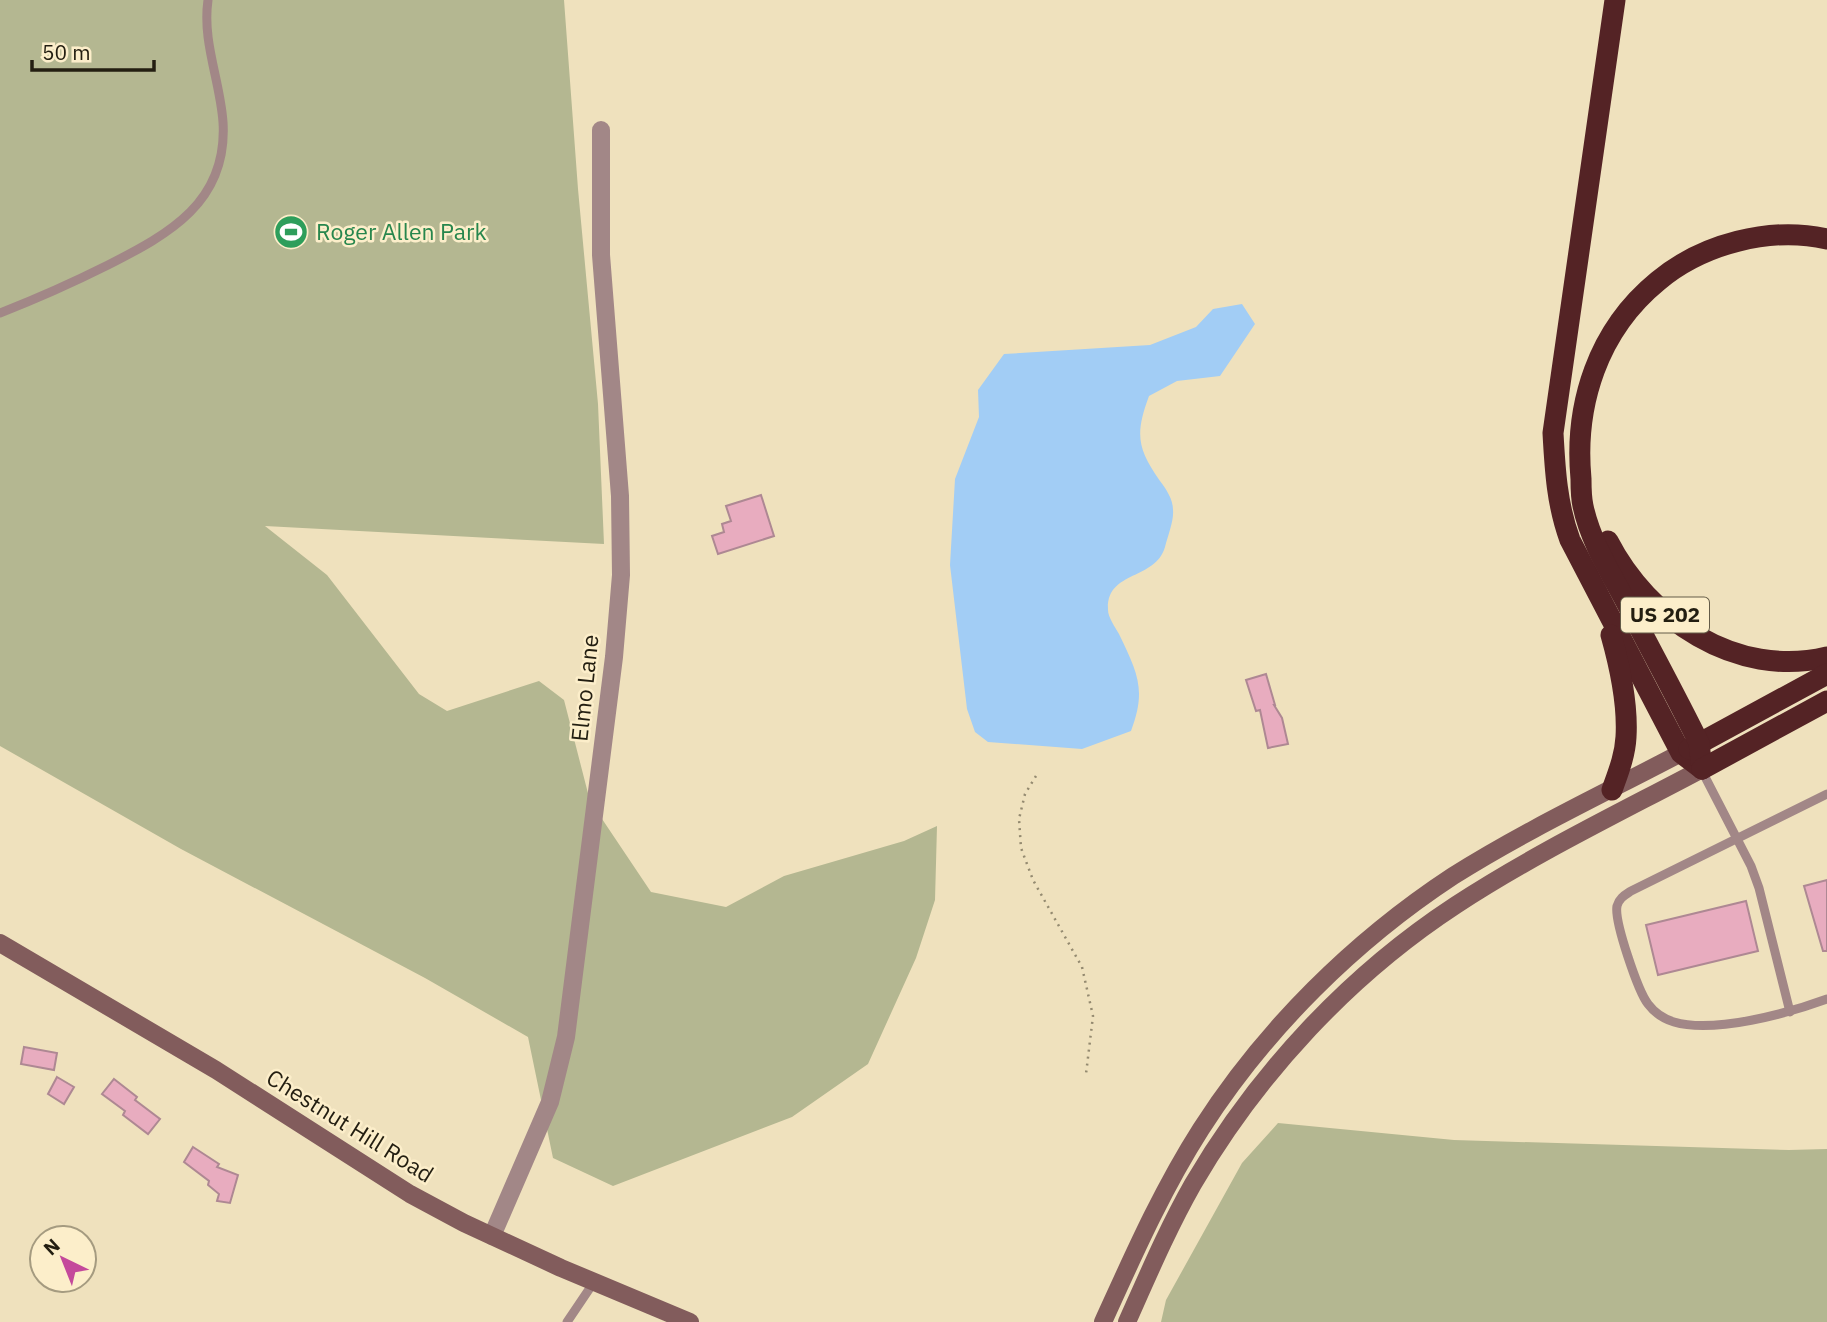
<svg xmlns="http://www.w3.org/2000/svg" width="1827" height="1322" font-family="'IBM Plex Sans',sans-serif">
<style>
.green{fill:#b4b791}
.water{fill:#a2cdf5}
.building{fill:#e8acbf;stroke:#ae8893;stroke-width:2}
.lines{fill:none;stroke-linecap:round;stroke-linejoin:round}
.path{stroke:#948a70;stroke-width:2.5;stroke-dasharray:2 5;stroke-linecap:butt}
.lane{stroke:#a28787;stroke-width:9}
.street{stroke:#a28787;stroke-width:18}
.secondary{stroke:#825c5c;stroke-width:18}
.highway{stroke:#542325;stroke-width:21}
.labels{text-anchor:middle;stroke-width:5;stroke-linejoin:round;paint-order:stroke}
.shield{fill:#fceeca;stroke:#645c48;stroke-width:2}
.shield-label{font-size:21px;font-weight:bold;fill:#231e11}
.leisure-label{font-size:23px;fill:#27864d;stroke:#fceeca;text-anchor:start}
.street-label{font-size:23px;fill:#231e11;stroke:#fceeca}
</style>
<rect width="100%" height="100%" fill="#efe1bd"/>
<!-- green -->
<g class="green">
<path d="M0 0H564L578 189 598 404 604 544 265 526 327 575 419 694 447 711 539 681 564 700 590 801 651 892 726 907 784 876 904 841 937 826 935 900 916 958 868 1064 792 1117 613 1186 553 1158 528 1037 425 978 181 849 0 746Z"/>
<path d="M1278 1123 1454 1140 1789 1150 1827 1149V1322H1161L1166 1300 1242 1163Z"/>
</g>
<!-- water -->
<path class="water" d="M1242 304 1255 324 1220 376 1177 381 1149 396C1135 434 1137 448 1160 481 1166 489 1173 499 1173 510 1174 521 1168 535 1165 547 1155 581 1106 570 1108 610 1108 617 1115 627 1119 634 1137 672 1147 689 1131 731L1082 749 988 742 975 732 967 709 950 565 955 479 979 417 978 390 1004 354 1150 345 1196 327 1213 309Z"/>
<!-- building -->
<g class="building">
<path d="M761 495 774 536 718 554 712 536 724 532 722 524 731 521 726 506Z"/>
<path d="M1266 674 1275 705H1274L1282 718 1288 744 1268 748 1260 710 1256 711 1246 680Z"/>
<path d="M1827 880V951H1823L1804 886Z"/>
<path d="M1746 901 1758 951 1658 975 1646 925Z"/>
<path d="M24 1047 57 1053 54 1070 21 1064Z"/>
<path d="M57 1077 74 1087 64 1104 48 1094Z"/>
<path d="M114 1079 137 1097 135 1100 160 1119 148 1134 123 1115 125 1111 102 1094Z"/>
<path d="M193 1147 219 1164 217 1167 238 1175 230 1203 217 1201 219 1194 208 1185 209 1181 184 1162Z"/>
</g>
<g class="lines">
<!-- path -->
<path class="path" d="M1036 776 1025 794 1019 819 1021 848 1033 880 1082 967 1093 1016 1086 1074"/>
<!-- lane -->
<g class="lane">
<path d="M0 313C36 299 72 283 108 265 169 234 228 202 223 122 220 80 202 42 208 0"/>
<path d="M1702 771 1751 866 1759 888 1790 1012"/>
<path d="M1827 794 1631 891C1625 895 1619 898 1617 906 1614 921 1638 991 1648 1004 1654 1012 1664 1019 1674 1022 1714 1034 1789 1013 1827 999"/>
<path d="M567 1322 594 1282"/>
</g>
<!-- street -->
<path class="street" d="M492 1236 550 1102 566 1037 614 657 621 575 620 496 601 255V130"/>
<!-- secondary -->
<g class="secondary">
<path d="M0 943 216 1070 410 1194 464 1223 561 1268 690 1322"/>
<path d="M1103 1322C1133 1256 1162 1190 1201 1129 1265 1029 1354 941 1453 876 1526 830 1605 793 1681 753"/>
<path d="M1127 1322C1148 1275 1168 1228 1193 1184 1258 1073 1349 975 1456 905 1534 854 1619 813 1702 769"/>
</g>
<!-- highway -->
<g class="highway">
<path d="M1615 0 1553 433C1555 470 1557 505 1570 540L1681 753 1702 769"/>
<path d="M1608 541C1648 619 1736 679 1827 657"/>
<path d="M1611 635C1620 667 1628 704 1626 737 1625 756 1618 773 1612 790"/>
<path d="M1689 749 1827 674"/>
<path d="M1702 769 1699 743C1676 696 1650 649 1626 602 1610 572 1590 540 1583 506 1581 497 1581 488 1581 479 1574 404 1598 330 1658 281 1702 244 1770 226 1827 239"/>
<path d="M1702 769 1827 701"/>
</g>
</g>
<!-- icons -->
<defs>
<g id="stadium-disc" transform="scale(1.75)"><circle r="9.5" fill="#2e9e5b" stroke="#fceeca"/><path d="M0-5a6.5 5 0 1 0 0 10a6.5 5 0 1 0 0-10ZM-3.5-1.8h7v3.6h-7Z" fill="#fff"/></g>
</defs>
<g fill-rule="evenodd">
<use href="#stadium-disc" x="291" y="232"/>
</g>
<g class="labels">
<!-- shield labels -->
<rect class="shield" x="1621" y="597.5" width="88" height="35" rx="5"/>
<g class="shield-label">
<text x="1665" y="622">US 202</text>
</g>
<!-- leisure labels -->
<g class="leisure-label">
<text x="316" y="240">Roger Allen Park</text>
</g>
<!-- street labels -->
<g class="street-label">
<text transform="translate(585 688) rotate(-84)" y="8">Elmo Lane</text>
<text transform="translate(350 1126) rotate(32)" y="8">Chestnut Hill Road</text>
</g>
</g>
<!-- north arrow -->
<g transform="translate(63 1259) rotate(317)"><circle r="33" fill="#fceeca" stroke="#a59b80" stroke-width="2"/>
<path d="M0-5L12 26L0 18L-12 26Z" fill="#c4499b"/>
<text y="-10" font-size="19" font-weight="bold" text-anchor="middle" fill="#231e11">N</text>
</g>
<!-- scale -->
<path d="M32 60v10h122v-10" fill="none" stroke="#231e11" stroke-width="3.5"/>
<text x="42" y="60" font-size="21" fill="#231e11" stroke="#fceeca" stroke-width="5" paint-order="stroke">50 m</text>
</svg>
